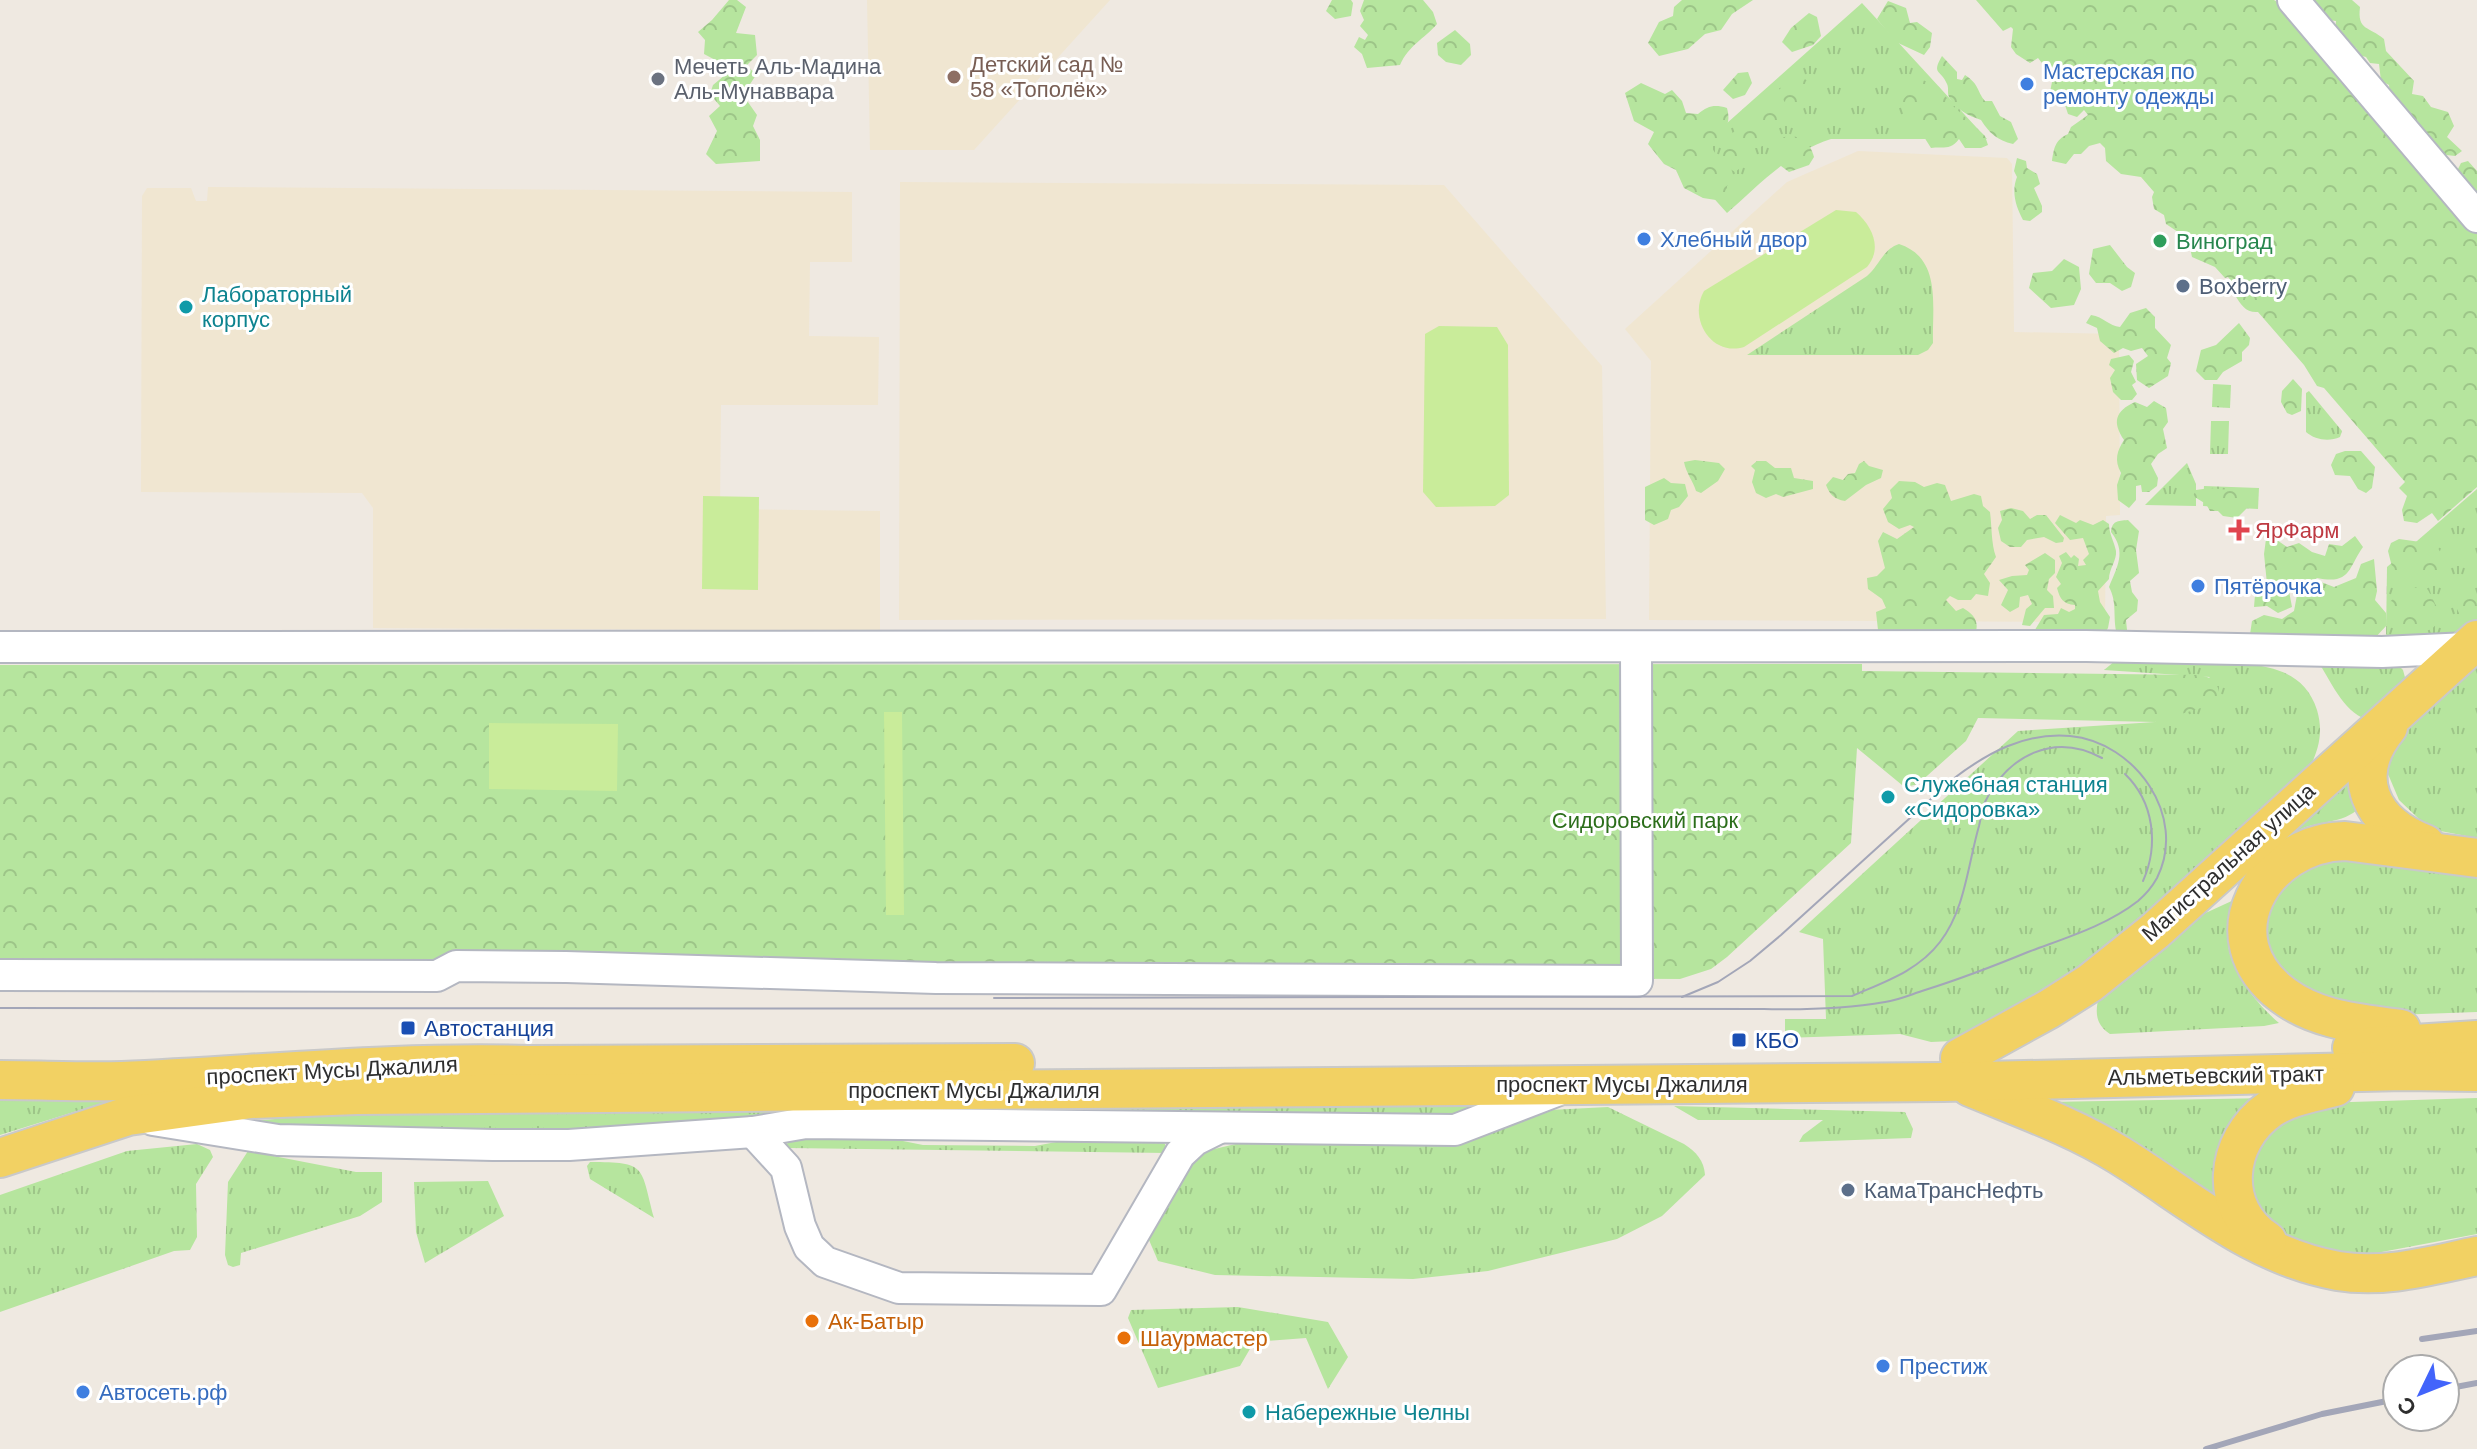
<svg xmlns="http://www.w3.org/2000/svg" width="2477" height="1449" font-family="Arial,sans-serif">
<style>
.education{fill:#f0e6d1}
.grass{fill:url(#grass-tufts)}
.forest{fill:url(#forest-crowns)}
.pitch{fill:#c9ec9a}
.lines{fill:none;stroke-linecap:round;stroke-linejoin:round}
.minor-casing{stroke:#b4b7c1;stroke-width:34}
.major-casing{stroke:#c9c9c9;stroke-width:42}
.minor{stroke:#fff;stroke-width:30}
.major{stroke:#f2d163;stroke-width:38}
.tram{stroke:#a3a6b8;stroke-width:2}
.rail{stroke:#a3a6b8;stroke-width:6}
.education-dot{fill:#8d6e63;stroke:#fff;stroke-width:3}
.worship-dot{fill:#6b7280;stroke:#fff;stroke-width:3}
.shop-dot{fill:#3f7fe0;stroke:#fff;stroke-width:3}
.leisure-dot{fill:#2e9e5b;stroke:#fff;stroke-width:3}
.service-dot{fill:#5c6f8a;stroke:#fff;stroke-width:3}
.culture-dot{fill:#0f9aa8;stroke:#fff;stroke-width:3}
.health-dot{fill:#e0444e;stroke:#fff;stroke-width:3}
.transit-dot{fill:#1a4fb4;stroke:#fff;stroke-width:3}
.food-dot{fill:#e8710a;stroke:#fff;stroke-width:3}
.labels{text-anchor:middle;stroke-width:6;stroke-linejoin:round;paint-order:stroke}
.education-label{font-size:22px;fill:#785e54;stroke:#fff;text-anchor:start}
.worship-label{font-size:22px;fill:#5b616d;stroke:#fff;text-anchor:start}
.shop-label{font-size:22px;fill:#366cbe;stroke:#fff;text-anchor:start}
.leisure-label{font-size:22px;fill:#27864d;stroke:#fff;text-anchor:start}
.service-label{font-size:22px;fill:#4e5e75;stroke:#fff;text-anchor:start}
.culture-label{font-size:22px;fill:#0d838f;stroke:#fff;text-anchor:start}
.health-label{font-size:22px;fill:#be3a42;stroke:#fff;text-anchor:start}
.park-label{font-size:22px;fill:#2c6e1b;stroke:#fff}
.street-label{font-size:22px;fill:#2e2e2e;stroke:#fff}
.transit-label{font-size:22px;fill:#164399;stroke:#fff;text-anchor:start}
.food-label{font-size:22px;fill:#c56008;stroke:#fff;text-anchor:start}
</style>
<defs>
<pattern id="grass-tufts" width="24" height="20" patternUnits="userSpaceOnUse" patternTransform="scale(2)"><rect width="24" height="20" fill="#b6e59e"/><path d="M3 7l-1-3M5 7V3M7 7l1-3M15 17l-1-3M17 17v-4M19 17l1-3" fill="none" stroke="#9dc588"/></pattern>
<pattern id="forest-crowns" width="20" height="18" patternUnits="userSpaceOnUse" patternTransform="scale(2)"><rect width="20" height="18" fill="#b6e59e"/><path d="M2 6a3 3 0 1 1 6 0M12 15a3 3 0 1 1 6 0" fill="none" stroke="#9dc588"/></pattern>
</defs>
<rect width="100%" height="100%" fill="#efe9e1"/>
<!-- education -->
<g class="education">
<path d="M867 0H1110L974 150H870Z"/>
<path d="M1858 151 2007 158 2012 164 2014 332 2119 334 2120 515 2106 516 2105 622 1649 620 1651 361 1625 329 1787 182Z"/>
<path d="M900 182 1444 185 1602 366 1606 619 899 620Z"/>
<path d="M208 187 852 192V262H810L809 336 879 337 878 405H721L720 509 880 511V631L373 628V508L362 493 141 492 142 196 147 188H191L196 201H207Z"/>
</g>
<!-- grass -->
<g class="grass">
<path d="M1862 3 1987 139H1831C1789 152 1759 185 1727 213L1682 163Z"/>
<path d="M1899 244C1942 258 1932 306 1933 343L1928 350 1918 355H1747L1867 276C1879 266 1883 249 1899 244Z"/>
<path d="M2213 384 2231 385 2230 408 2212 407Z"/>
<path d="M2309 391 2342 431 2340 437C2329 442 2315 440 2306 432V393Z"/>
<path d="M2211 421H2229L2228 454H2210Z"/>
<path d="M2187 463 2196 484V506L2145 505Z"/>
<path d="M2204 486 2259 488 2258 509 2203 506Z"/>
<path d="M2477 489V617L2453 634 2386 640 2387 567Z"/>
<path d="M2477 652V838L2435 830 2419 819 2399 800 2388 774 2392 741Z"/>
<path d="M2317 660 2395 662 2403 670 2406 681 2366 719C2343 712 2330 679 2317 660Z"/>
<path d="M2115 661C2144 662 2173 662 2201 663 2245 664 2301 659 2317 710 2325 737 2316 757 2303 780L2106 958 1953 1041 1931 1042 1900 1034 1785 1038V1019H1826L1823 939 1799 932 2018 731 2155 722 2210 677 2104 670Z"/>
<path d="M2345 766 2362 804C2349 824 2319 820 2299 830 2272 844 2257 870 2229 883Z"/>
<path d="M2306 855 2477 865V1012L2394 1015 2318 1002 2264 951 2262 911Z"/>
<path d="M2236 899C2233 913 2227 928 2228 943 2230 972 2258 1005 2279 1023L2264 1026 2110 1034C2095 1024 2095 1012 2099 996L2186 922Z"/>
<path d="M0 1096 122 1097 0 1135Z"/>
<path d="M1501 1098 1457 1113 668 1130 283 1133 244 1122 388 1108Z"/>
<path d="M2270 1098 2231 1211 2048 1102Z"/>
<path d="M2477 1098V1234L2371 1254H2344L2296 1246 2254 1209 2245 1178 2264 1129 2320 1103Z"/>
<path d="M1674 1106 1905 1112 1913 1129 1911 1138 1799 1142 1803 1135 1823 1120H1698Z"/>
<path d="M1608 1107 1684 1144C1696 1152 1704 1160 1705 1175L1662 1216 1617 1239 1488 1271 1413 1279 1215 1275 1158 1261 1149 1240 1191 1158 1202 1152 1248 1141 1530 1111Z"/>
<path d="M878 1136 923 1145 1035 1146 1072 1139H1159L1165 1144 1167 1153 788 1148 786 1144 801 1137Z"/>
<path d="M197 1144 210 1150 213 1157 196 1184 197 1237 190 1250 174 1251 0 1312V1195L127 1151Z"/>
<path d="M248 1151 356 1172H382V1202L360 1216 241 1253 240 1265 233 1267 228 1265 225 1255 228 1182Z"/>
<path d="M590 1162C648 1162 640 1166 654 1218L590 1179 587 1166Z"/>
<path d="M488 1181 504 1216 425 1263 416 1232 414 1182Z"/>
<path d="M1238 1307 1328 1322 1348 1357 1328 1389 1306 1338 1254 1342 1240 1366 1158 1388 1128 1318 1131 1310Z"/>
</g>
<!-- forest -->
<g class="forest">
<path d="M729 0H737L746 7 736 33 755 35 757 55 747 65 756 75 743 95 757 115 753 126 760 140V161L716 164 706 154 717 131 709 116 720 106 710 94 713 85 725 75 721 63 704 54 705 40 698 32 712 20Z"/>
<path d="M1332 0H1351L1353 3 1351 16 1335 19 1326 11Z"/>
<path d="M1364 0H1423L1433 12 1437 24C1424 39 1409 45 1400 65L1367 68 1362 54 1354 47 1359 37 1365 40 1368 35 1360 26 1364 20 1360 11Z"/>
<path d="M1682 0H1753L1732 14 1721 30 1705 34 1688 49 1659 56 1648 43 1659 22 1673 16 1674 7Z"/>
<path d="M1976 0H2274L2282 5 2477 234V487L2438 521 2432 513 2417 523 2404 521 2402 510 2407 496 2399 488 2405 482 2324 388 2317 386 2304 365 2258 312C2246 313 2241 305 2235 295L2238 289 2228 277 2225 278 2215 267 2192 257 2189 243 2180 239 2178 232 2166 224 2164 215 2154 209 2152 197 2154 192 2141 177 2121 174 2106 161 2105 148 2100 143 2089 146 2081 154H2074L2066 164 2052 161C2054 148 2055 140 2068 134L2071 127 2088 115 2084 110 2077 117 2068 114 2064 102 2057 101 2055 94 2050 92 2053 77 2038 58 2030 63 2016 54 2011 47 2013 29 2011 27 2003 31Z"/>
<path d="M2308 0H2352L2360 7C2357 31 2369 26 2384 39L2386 51 2414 81 2412 94 2423 96 2431 107 2448 112 2454 126 2447 137 2462 151 2455 156 2438 154 2403 110 2398 98H2390L2389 85 2381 81 2379 64 2370 63 2366 57 2358 55 2357 49 2335 32 2336 21 2319 19Z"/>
<path d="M1888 1 1906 8 1910 23 1917 22 1932 33 1930 47 1924 55 1896 42 1877 19Z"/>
<path d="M1809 13 1817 17 1821 36 1813 45 1792 52 1782 42 1791 28Z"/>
<path d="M1455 30 1470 44 1471 55 1461 65 1446 62 1438 55 1437 43Z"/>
<path d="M1942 56 1957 72V79L1962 80 1965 75C1980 85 1976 90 1985 101H1992L2000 116 2011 122 2018 139 2013 144C1997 140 1990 134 1981 120 1969 116 1955 109 1949 97 1947 93 1949 88 1947 84 1941 69 1931 75 1942 56Z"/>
<path d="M1748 72 1752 83 1745 95 1733 99 1723 90 1738 73Z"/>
<path d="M1800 74 1813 87 1815 92 1807 106 1797 113 1789 109 1778 91 1793 75Z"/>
<path d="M1916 77 1939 87 1951 104 1985 136 1988 145 1981 148H1965L1959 139C1950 151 1943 146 1931 148L1919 129 1912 128 1906 124 1901 102 1913 88Z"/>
<path d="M1641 83 1665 94 1672 90 1682 101 1686 113 1698 114C1708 106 1714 104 1727 108 1733 130 1719 130 1712 148L1717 156 1718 165 1734 179 1727 186V195L1716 200 1703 198 1684 188 1676 170 1664 164 1648 144 1654 132 1634 121 1625 93Z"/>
<path d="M1773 98 1784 104 1788 123 1767 133V143L1759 148H1752L1747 163 1735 172 1722 164 1721 142 1735 131 1734 124 1742 116V110C1750 103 1757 103 1767 106Z"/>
<path d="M1790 135C1804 139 1810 143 1814 157L1809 165 1789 172 1781 166 1776 145 1779 139Z"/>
<path d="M2017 158 2026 161 2027 168 2037 174 2040 184 2034 188 2042 206V212L2030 221 2023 220C2016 207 2011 192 2017 177L2014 171Z"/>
<path d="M2468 161 2477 171V196L2475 189 2462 181 2457 171 2461 163Z"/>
<path d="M2110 245 2127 267 2135 273 2131 287 2122 291 2110 283H2096L2089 274 2093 249Z"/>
<path d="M2064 259 2079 267 2081 289 2074 305 2051 308 2029 288 2033 273 2052 271Z"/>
<path d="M2146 308 2155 317V328L2171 345 2167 358 2171 363 2168 376 2149 388 2137 380 2136 364 2148 356 2142 348 2131 351 2123 348 2114 353 2100 341 2097 328 2086 323 2091 315C2104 317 2109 326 2120 327L2130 313Z"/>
<path d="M2239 323 2250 338 2249 345 2242 352V361L2223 372 2217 380H2205L2196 371 2201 350 2216 345Z"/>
<path d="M2129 355 2134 361 2131 372 2136 382 2132 385 2137 394 2132 400H2121L2113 392 2110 378 2115 370 2109 365 2111 359Z"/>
<path d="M2293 379 2302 389 2301 411 2292 415 2287 413 2281 402 2282 391Z"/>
<path d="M2154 401 2166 408 2168 422 2163 429 2167 448 2158 454 2151 464 2158 478 2157 486 2149 492H2142L2141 485 2136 486V500L2129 508 2118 500 2117 485 2121 473C2114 460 2117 451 2124 440 2112 422 2115 411 2135 402L2147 407Z"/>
<path d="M2345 451H2361L2375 467 2372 488 2366 493 2358 489 2350 476 2335 475 2331 465 2336 454Z"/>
<path d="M1695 460 1719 463 1725 469 1718 481 1701 493 1696 491C1693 481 1686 473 1684 462Z"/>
<path d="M1757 461H1766L1775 468H1791L1794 478 1813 481V489L1783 497 1776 494 1766 498 1756 493 1752 482 1755 470 1751 466Z"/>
<path d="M1864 461 1869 466 1883 470 1881 478 1866 485 1845 501C1834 499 1830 495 1826 485L1833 477 1843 480 1848 474 1855 473 1859 464Z"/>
<path d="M1664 478 1671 483 1685 484 1688 496 1679 507 1671 510 1668 519 1654 525 1645 520V487Z"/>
<path d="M1899 481 1915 482 1924 487 1937 483 1945 485 1951 501 1974 494 1981 496 1983 506 1990 512C1992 527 1991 543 1996 557L1984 574 1990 583 1988 596 1976 594 1971 600H1958L1950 596 1946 600 1956 611 1963 608C1972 613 1979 620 1976 631L1882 638 1878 630 1876 612 1886 608 1882 599 1868 589 1867 578 1877 576 1885 568 1878 541 1883 532 1897 539 1914 527 1910 525 1899 529 1888 522 1883 509 1892 498 1890 490Z"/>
<path d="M2210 488 2248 492 2252 503 2237 518 2223 516 2218 511H2210L2206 504 2193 496 2196 490Z"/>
<path d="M2011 508 2023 511 2030 519 2037 515H2046L2064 538 2063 542 2056 543 2044 537 2027 540 2021 547H2010L2001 541 1998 528 2002 520 2000 511Z"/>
<path d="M2060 515 2076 523 2080 520 2093 525 2103 520 2109 524C2109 534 2114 541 2116 551 2117 560 2109 569 2109 579L2098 591 2100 602 2110 617 2108 628 2101 639 2095 631 2065 640 2061 630 2043 640 2033 633 2044 615 2058 614 2061 608 2069 612 2075 609V605C2063 604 2060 599 2057 588L2061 584 2056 577 2062 563 2059 556 2066 552 2071 558 2074 555 2079 559 2078 566 2086 565 2083 560 2089 554 2083 538 2070 540 2055 523Z"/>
<path d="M2128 520 2139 531 2136 550 2139 573 2130 581 2132 592 2138 600 2137 611 2126 620 2127 630 2116 631C2113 614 2117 602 2109 587 2117 567 2127 552 2111 532 2112 521 2117 521 2128 520Z"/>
<path d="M2355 536 2363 547C2348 568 2351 585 2317 578L2308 585H2295L2289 591 2292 607 2278 613 2267 606 2254 607 2255 595 2267 584 2264 554 2266 539 2274 538 2287 547 2299 543 2312 552 2325 556 2329 544 2342 546Z"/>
<path d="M2399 539 2435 544 2443 556 2439 570 2430 579 2419 577 2407 581 2394 575 2388 551 2391 543Z"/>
<path d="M2045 553 2055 560V573L2049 579 2047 590 2053 596 2054 608H2045L2030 626 2022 625 2026 609 2032 604 2028 595 2020 597 2019 607 2010 612 2001 605 2008 590 1999 580 2012 576 2027 575 2029 570 2025 565Z"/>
<path d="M2374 559 2377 591 2375 600 2386 613 2387 625 2373 640 2249 641 2252 621 2264 615 2282 619 2294 611 2297 595 2313 593 2321 582 2334 587 2356 578 2361 564Z"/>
<path d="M2409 586 2428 590 2442 617 2432 629 2407 637 2395 629 2397 617 2387 604Z"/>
<path d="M2472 593 2477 600V619L2470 623 2460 615 2456 607 2462 594Z"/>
<path d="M1862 664V671L2198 675C2213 677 2218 682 2220 697L2214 704 2155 722 1978 718 1966 741 1918 784 1910 786 1902 785 1857 748 1851 843 1727 957 1711 969 1680 979 0 968V665Z"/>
</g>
<!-- pitch -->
<g class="pitch">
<path d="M1836 210 1856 212C1872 226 1883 248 1867 267L1744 347C1711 357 1688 318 1704 291Z"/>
<path d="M1439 326 1497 327 1508 345 1509 495 1495 506 1436 507 1423 492 1425 334Z"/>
<path d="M703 496 759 497 758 590 702 589Z"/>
<path d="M884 712H902L904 915H886Z"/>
<path d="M489 723 618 724 617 791 489 789Z"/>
</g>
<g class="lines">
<!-- minor casing -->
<g class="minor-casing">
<g id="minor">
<path d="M2293 0 2477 217"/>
<path d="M0 647 2086 646 2382 652 2468 648"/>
<path d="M0 975 437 976 456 966 566 967 936 978 1637 981 1636 647"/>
<path d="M153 1120 278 1140 493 1145H569L753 1132 806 1123 1455 1130 1559 1090"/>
<path d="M753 1132 786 1168 800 1226 809 1247 825 1262 899 1288 1101 1290 1180 1154 1195 1140 1219 1128"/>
</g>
</g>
<!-- major casing -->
<g class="major-casing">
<g id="major">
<path d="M2388 727C2348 776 2370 823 2425 844"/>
<path d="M2401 1029C2359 1023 2318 1021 2283 995 2208 939 2262 843 2345 841L2477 858"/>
<path d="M2352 1048 2477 1040"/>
<path d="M1960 1058 2049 1009 2090 983 2155 931 2477 640"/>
<path d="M0 1080C40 1080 81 1082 122 1081 258 1075 393 1061 529 1065L1015 1063"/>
<path d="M1970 1087C2020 1108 2072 1126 2119 1155 2190 1199 2253 1256 2338 1271 2385 1279 2432 1265 2477 1256"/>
<path d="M0 1158 128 1116 251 1099 357 1095 1944 1082 2404 1071 2477 1072"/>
<path d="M2267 1241C2218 1209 2224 1141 2270 1109 2289 1096 2313 1093 2335 1087"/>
</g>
</g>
<!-- minor -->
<use href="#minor" class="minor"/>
<!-- major -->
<use href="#major" class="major"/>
<!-- tram -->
<g class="tram">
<path d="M2125 774C2154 802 2159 845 2143 881"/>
<path d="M994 998 1852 996C1884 982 1918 971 1940 942 1965 910 1968 864 1979 826 1981 818 1982 809 1985 802 2008 755 2054 732 2102 758"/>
<path d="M0 1008 1764 1009C1805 1010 1844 1009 1885 1002 1899 1000 1912 994 1925 990 1960 979 1994 966 2028 952 2065 938 2106 926 2138 901 2145 895 2152 887 2157 878 2188 816 2135 742 2070 736 2025 732 1987 753 1953 779L1781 935 1750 961 1718 982 1682 997"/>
</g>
<!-- rail -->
<g class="rail">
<path d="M2422 1339 2477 1331"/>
<path d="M2445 1389 2477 1383"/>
<path d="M2206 1449 2322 1414 2397 1399"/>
</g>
</g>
<!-- markers -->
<circle class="education-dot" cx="954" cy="77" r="8"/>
<circle class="worship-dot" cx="658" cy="79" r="8"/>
<g class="shop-dot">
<circle cx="2027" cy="84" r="8"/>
<circle cx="1644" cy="239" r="8"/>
<circle cx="2198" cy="586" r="8"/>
<circle cx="1883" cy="1366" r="8"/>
<circle cx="83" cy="1392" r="8"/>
</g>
<circle class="leisure-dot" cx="2160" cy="241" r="8"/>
<g class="service-dot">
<circle cx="2183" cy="286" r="8"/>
<circle cx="1848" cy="1190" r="8"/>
</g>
<g class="culture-dot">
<circle cx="186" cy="307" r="8"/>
<circle cx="1888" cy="797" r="8"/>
<circle cx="1249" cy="1412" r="8"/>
</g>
<path class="health-dot" d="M2235 518h8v8h8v8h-8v8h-8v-8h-8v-8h8z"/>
<g class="transit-dot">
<rect x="400" y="1020" width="16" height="16" rx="4"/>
<rect x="1731" y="1032" width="16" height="16" rx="4"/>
</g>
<g class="food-dot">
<circle cx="812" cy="1321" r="8"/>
<circle cx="1124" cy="1338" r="8"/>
</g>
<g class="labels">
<!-- education labels -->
<g class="education-label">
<text x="970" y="72">Детский сад №<tspan x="970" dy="25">58 «Тополёк»</tspan></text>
</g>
<!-- worship labels -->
<g class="worship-label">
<text x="674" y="74">Мечеть Аль-Мадина<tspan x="674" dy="25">Аль-Мунаввара</tspan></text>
</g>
<!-- shop labels -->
<g class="shop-label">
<text x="2043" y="79">Мастерская по<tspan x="2043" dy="25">ремонту одежды</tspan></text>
<text x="1660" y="247">Хлебный двор</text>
<text x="2214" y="594">Пятёрочка</text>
<text x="1899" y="1374">Престиж</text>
<text x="99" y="1400">Автосеть.рф</text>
</g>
<!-- leisure labels -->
<g class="leisure-label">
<text x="2176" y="249">Виноград</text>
</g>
<!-- service labels -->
<g class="service-label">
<text x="2199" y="294">Boxberry</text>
<text x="1864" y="1198">КамаТрансНефть</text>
</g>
<!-- culture labels -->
<g class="culture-label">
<text x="202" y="302">Лабораторный<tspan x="202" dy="25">корпус</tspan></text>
<text x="1904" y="792">Служебная станция<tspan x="1904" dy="25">«Сидоровка»</tspan></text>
<text x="1265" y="1420">Набережные Челны</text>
</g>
<!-- health labels -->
<g class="health-label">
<text x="2255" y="538">ЯрФарм</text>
</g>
<!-- park labels -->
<g class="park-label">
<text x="1645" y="828">Сидоровский парк</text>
</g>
<!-- street labels -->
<g class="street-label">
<text transform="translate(2228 862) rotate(-42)" y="8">Магистральная улица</text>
<text transform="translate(332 1070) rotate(-3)" y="8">проспект Мусы Джалиля</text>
<text transform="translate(2216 1075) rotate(-1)" y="8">Альметьевский тракт</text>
<text x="1622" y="1092">проспект Мусы Джалиля</text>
<text x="974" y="1098">проспект Мусы Джалиля</text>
</g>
<!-- transit labels -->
<g class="transit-label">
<text x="424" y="1036">Автостанция</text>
<text x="1755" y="1048">КБО</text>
</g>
<!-- food labels -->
<g class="food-label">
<text x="828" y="1329">Ак-Батыр</text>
<text x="1140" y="1346">Шаурмастер</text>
</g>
</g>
<!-- north arrow -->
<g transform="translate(2421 1393) rotate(227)"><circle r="38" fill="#ffffff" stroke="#ababab" stroke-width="2"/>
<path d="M0-6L14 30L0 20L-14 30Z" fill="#4264fb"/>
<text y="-12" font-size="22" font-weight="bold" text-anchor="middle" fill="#2e2e2e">С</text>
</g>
</svg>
